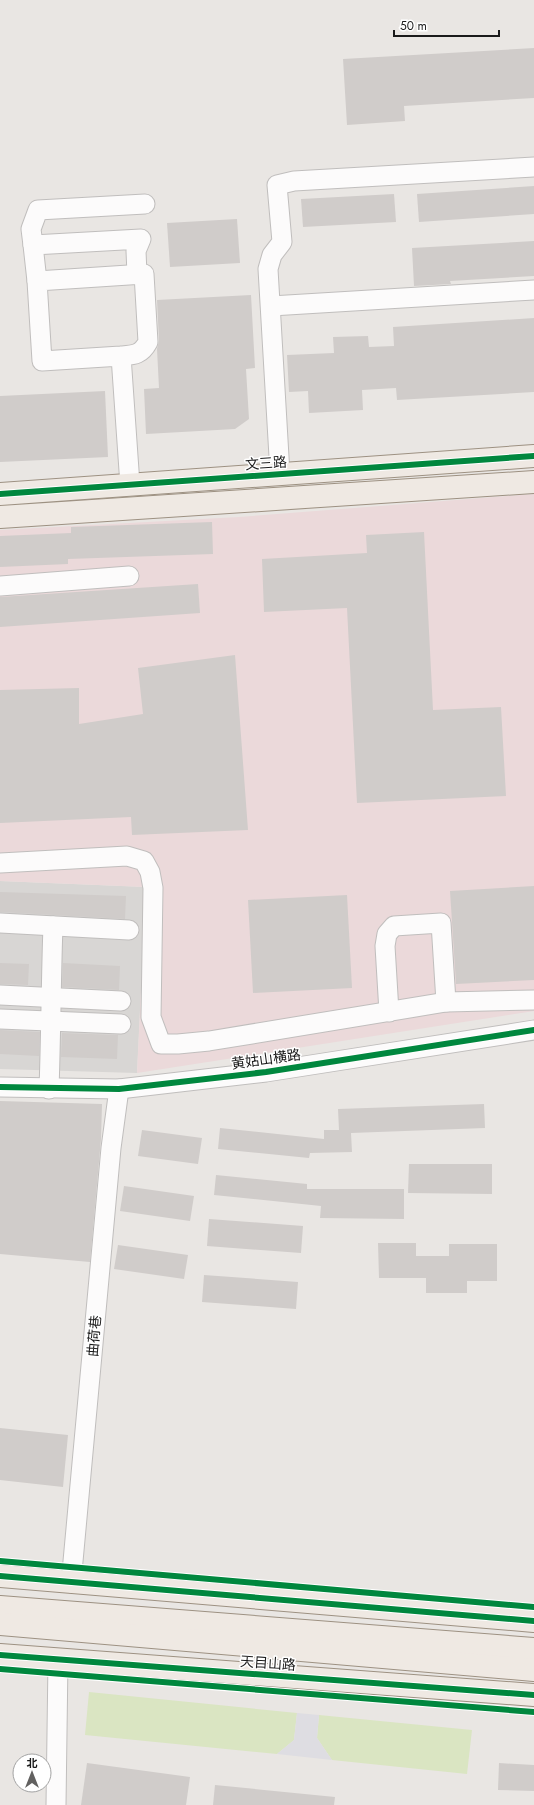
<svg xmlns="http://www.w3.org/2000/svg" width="534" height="1805" font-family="Jost,'Noto Sans SC',sans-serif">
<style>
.residential{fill:#d8d6d4}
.commercial{fill:#ebd9da}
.grass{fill:#dae5c2}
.plaza{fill:#dedde2}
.building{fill:#d0ccca}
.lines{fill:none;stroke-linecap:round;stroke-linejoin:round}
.minor-casing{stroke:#c0bebd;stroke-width:21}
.major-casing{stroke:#9d9182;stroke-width:24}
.minor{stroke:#fcfbfb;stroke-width:19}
.major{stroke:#efe9e3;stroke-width:22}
.cycleway-casing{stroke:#fff;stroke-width:8}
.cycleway{stroke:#00873e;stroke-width:6}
.labels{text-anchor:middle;stroke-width:3;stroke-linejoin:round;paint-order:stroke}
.street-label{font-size:14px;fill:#1a1a1a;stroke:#fff}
</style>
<rect width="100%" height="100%" fill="#e9e6e3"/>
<!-- residential -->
<path class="residential" d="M0 881 146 887 137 1073 0 1069Z"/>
<!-- commercial -->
<path class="commercial" d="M534 494V1011L137 1073 146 887 0 881V530L239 517Z"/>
<!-- grass -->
<g class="grass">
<path d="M89 1692 297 1713 294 1740 277 1754 85 1735Z"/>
<path d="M319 1715 472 1730 467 1774 332 1760 317 1738Z"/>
</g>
<!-- plaza -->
<path class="plaza" d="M297 1713 319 1715 317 1738 332 1760 277 1754 294 1740Z"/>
<!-- building -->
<g class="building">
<path d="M534 48V98L404 106 405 121 347 125 343 59Z"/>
<path d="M534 186V214L419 222 417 194Z"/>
<path d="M394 194 396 222 303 227 301 199Z"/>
<path d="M237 219 240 263 170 267 167 223Z"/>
<path d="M534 241V276L450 281 451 284 414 286 412 248Z"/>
<path d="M251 295 255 368 246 369 249 419 235 429 146 434 144 389 159 388 157 349 159 341 157 300Z"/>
<path d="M534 318V392L397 400 396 388 362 390 363 410 309 413 308 391 289 392 287 355 334 353 333 337 368 336 369 347 394 346 393 327Z"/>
<path d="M105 391 108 457 0 462V396Z"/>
<path d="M212 522 213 554 68 559V564L0 567V536L71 533V527Z"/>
<path d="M424 532 433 710 501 707 506 796 357 803 347 608 264 612 262 559 367 553 366 535Z"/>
<path d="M198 584 200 613 0 627V597Z"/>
<path d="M235 655 248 830 132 835 131 817 0 823V690L79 688V724L143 714 138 668Z"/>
<path d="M534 886V980L456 984 450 891Z"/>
<path d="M0 892 126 896 125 919 0 912Z"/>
<path d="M347 895 352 988 253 993 248 900Z"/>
<path d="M0 963 29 964 28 985 0 984Z"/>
<path d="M63 963 120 966 119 990 62 987Z"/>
<path d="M0 1030 40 1032 39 1056 0 1054Z"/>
<path d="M62 1033 118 1035 117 1059 61 1057Z"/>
<path d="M0 1101 102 1104 101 1139 90 1262 0 1254Z"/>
<path d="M484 1104 485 1128 351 1133 352 1152 310 1153 309 1158 218 1149 220 1128 324 1139V1130H339L338 1109Z"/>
<path d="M142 1130 202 1138 198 1164 138 1156Z"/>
<path d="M409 1164H492V1194L408 1193Z"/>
<path d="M216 1175 307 1184V1189H404V1219L320 1218 321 1206 214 1195Z"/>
<path d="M124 1186 194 1196 190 1221 120 1211Z"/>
<path d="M209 1219 303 1226 301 1253 207 1246Z"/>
<path d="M378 1243H416V1256H449V1244H497V1281H467V1293H426V1278H379Z"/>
<path d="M118 1245 188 1255 184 1279 114 1269Z"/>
<path d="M204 1275 298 1282 296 1309 202 1302Z"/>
<path d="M0 1428 68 1435 63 1487 0 1480Z"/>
<path d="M87 1763 190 1777 186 1805H81Z"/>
<path d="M499 1763 534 1765V1791L498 1790Z"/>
<path d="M215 1785 335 1797 334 1805H213Z"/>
</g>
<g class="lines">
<!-- minor casing -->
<g class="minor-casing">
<g id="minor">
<path d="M33 245 31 229 38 210 145 204"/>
<path d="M37 281 33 245 141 239 136 251 137 274"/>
<path d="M271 306 534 290"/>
<path d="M121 356 42 361 37 281 144 274 148 342C141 355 134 355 121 356L130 485"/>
<path d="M280 474 268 269 272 255 282 242 277 185 294 181 534 167"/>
<path d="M0 586 129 576"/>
<path d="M0 863 127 856 144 861 150 872 153 888 151 1017 161 1044H178L209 1041 446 1002 534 1000"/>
<path d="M0 923 129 930"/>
<path d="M0 995 121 1001"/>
<path d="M389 1012 385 946 387 934 394 926 441 923 446 1002"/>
<path d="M0 1019 121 1024"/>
<path d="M0 1087 119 1089 266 1072 534 1030"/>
<path d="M49 1089C51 1034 51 980 53 926"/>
<path d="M71 1583 111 1148 119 1089"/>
<path d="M56 1805 58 1660"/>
</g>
</g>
<!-- major casing -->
<g class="major-casing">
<g id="major">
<path d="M0 494 534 456"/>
<path d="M0 517 534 482"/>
<path d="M0 1576 534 1621"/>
<path d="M0 1607 534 1649"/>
<path d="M0 1624 534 1670"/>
<path d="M0 1655 534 1695"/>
</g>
</g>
<!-- minor -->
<use href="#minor" class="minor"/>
<!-- major -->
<use href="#major" class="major"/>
<!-- cycleway casing -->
<g class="cycleway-casing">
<g id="cycleway">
<path d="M0 494 534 456"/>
<path d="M0 1087 119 1089 266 1072 534 1030"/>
<path d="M0 1561 534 1607"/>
<path d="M0 1576 534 1621"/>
<path d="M0 1655 534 1695"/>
<path d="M0 1669 534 1712"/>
</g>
</g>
<!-- cycleway -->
<use href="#cycleway" class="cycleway"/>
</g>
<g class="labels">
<!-- street labels -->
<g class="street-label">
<text transform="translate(266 463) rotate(-4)" y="5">文三路</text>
<text transform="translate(266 1059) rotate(-8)" y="5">黄姑山横路</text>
<text transform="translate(94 1336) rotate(-85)" y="5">曲荷巷</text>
<text transform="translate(268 1663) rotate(4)" y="5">天目山路</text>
</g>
</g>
<!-- north arrow -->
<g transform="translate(32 1773)"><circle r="19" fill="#ffffff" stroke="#a3a3a3"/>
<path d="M0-3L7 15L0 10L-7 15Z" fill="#626160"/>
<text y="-6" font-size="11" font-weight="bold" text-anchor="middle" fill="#1a1a1a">北</text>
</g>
<!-- scale -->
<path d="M394 30v6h105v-6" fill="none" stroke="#1a1a1a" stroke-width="2"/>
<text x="400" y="30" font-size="12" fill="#1a1a1a" stroke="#ffffff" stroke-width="3" paint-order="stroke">50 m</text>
</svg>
